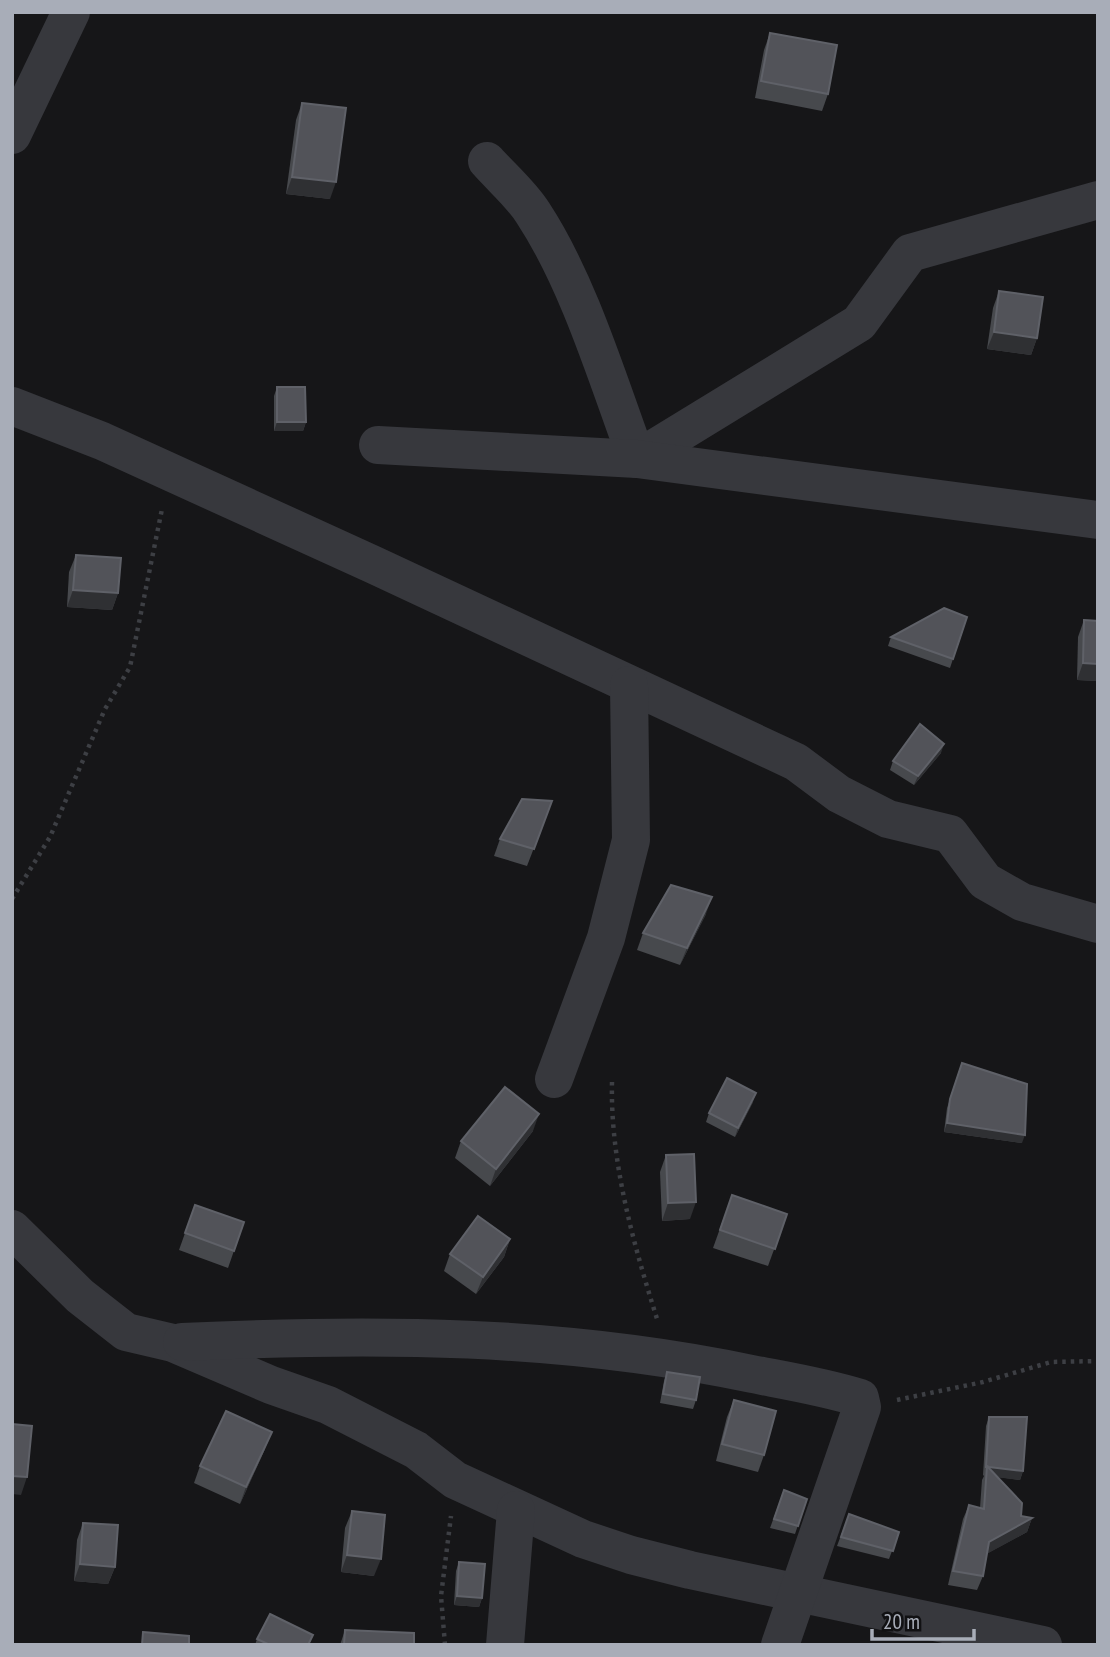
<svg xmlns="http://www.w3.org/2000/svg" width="1110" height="1657" font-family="'PT Sans Narrow',sans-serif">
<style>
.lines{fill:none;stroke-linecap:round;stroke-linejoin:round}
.path{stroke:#3d3f44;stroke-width:4.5;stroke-dasharray:3.5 5;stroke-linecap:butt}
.minor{stroke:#37383d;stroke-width:38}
.wall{fill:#47494d}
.shaded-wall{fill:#2f3033}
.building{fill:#525359;stroke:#5f6168;stroke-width:2}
</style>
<rect width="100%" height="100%" fill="#161618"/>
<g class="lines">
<!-- path -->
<g class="path">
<path d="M12 899 50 837 105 709 130 667 162 509"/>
<path d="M612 1082C610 1162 634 1246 658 1322"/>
<path d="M897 1400 983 1382 1051 1362 1098 1361"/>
<path d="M445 1645 441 1596 451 1516"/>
</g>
<!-- minor -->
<g class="minor">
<path d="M12 135 71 12"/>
<path d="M487 161C502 178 521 194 533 213 579 283 608 381 637 459L859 323 910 253 1098 200"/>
<path d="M12 406 102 441 374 565 796 762 839 794 888 819 950 834 985 881 1022 902 1098 924"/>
<path d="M378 445 637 459 1098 520"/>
<path d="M554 1079 606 938 631 840 629 685"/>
<path d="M12 1229 80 1296 126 1332 173 1343 271 1385 328 1405 416 1450 455 1480 583 1539 631 1555 690 1570 1043 1645"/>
<path d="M182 1342C376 1333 561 1334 752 1374 788 1381 825 1387 860 1398L862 1407 780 1645"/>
<path d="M505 1645 516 1510"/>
</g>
</g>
<!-- wall -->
<g class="wall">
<path d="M770 33 828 94 822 111 755 98 764 50Z"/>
<path d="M302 103 330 199 286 194 296 120Z"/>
<path d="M999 291 1037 338 1031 355 987 349 993 308Z"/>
<path d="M277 387 306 422 303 431H274V396Z"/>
<path d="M76 555 118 593 112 610 67 607 69 572Z"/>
<path d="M967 617 950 668 888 646 891 637Z"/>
<path d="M1084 620 1098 681 1077 680 1078 637Z"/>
<path d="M941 753 914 785 890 770 893 761Z"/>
<path d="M552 801 527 866 494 856 500 839Z"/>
<path d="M706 914 680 965 637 950 643 933Z"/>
<path d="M962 1063 1022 1143 944 1132 947 1108Z"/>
<path d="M753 1102 735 1137 706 1122 709 1113Z"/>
<path d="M533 1131 490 1186 455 1158 461 1141Z"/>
<path d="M666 1155 690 1219 662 1221 660 1172Z"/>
<path d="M732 1195 787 1214 768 1266 713 1248Z"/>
<path d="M195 1205 244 1222 228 1268 179 1250Z"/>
<path d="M510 1239 504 1257 476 1294 444 1271 450 1254Z"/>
<path d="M667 1372 696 1400 693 1409 660 1403 664 1381Z"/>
<path d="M734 1400 764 1455 758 1472 716 1461 727 1417Z"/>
<path d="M989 1417 1023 1471 1020 1480 998 1477 1021 1516 1032 1518 1027 1532 986 1554 983 1576 977 1590 948 1585 963 1519 969 1505 980 1508 982 1480 984 1476 983 1475 986 1426Z"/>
<path d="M265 1449 240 1504 194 1483 200 1466Z"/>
<path d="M784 1490 807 1499 795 1534 770 1528Z"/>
<path d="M352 1511 374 1576 341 1572 345 1528Z"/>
<path d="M849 1514 899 1532 889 1559 837 1546Z"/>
<path d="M83 1523 115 1567 108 1584 74 1581 77 1540Z"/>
<path d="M459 1562 482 1598 479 1607 454 1605 456 1571Z"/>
<path d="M345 1630 414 1645H340Z"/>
<path d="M313 1635 309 1645H255L257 1639Z"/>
</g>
<!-- shaded-wall -->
<g class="shaded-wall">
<path d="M292 177 336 182 330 199 286 194Z"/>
<path d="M994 332 1037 338 1031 355 987 349Z"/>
<path d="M277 422H306L303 431H274Z"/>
<path d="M73 590 118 593 112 610 67 607Z"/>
<path d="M1083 663 1098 664V681L1077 680Z"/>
<path d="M944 744 941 753 914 785 918 776Z"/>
<path d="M712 897 706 914 680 965 687 948Z"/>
<path d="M756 1093 753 1102 735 1137 738 1128Z"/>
<path d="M539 1114 533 1131 490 1186 496 1169Z"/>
<path d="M947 1123 1025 1135 1022 1143 944 1132Z"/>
<path d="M696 1202 690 1219 662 1221 668 1203Z"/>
<path d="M510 1239 504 1257 476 1294 483 1277Z"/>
<path d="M272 1432 265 1449 240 1504 246 1487Z"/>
<path d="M987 1467 1023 1471 1020 1480 987 1476Z"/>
<path d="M12 1476 27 1477 21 1495 12 1494Z"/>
<path d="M1032 1518 1027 1532 983 1556 989 1542Z"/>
<path d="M347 1555 381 1559 374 1576 341 1572Z"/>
<path d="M80 1564 115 1567 108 1584 74 1581Z"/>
<path d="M457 1596 482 1598 479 1607 454 1605Z"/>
</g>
<!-- building -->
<g class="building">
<path d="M770 33 837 45 828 94 761 81Z"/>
<path d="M302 103 346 108 336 182 292 177Z"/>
<path d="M999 291 1043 297 1037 338 994 332Z"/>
<path d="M277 387H305L306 422H277Z"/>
<path d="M76 555 121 558 118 593 73 590Z"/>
<path d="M944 608 967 617 953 659 891 637Z"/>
<path d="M1084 620 1098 621V664L1083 663Z"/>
<path d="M920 724 944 744 918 776 893 761Z"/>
<path d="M522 799 552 801 534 849 500 839Z"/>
<path d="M671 885 712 897 687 948 643 933Z"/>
<path d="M962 1063 1027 1084 1025 1135 947 1123 950 1099Z"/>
<path d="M727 1078 756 1093 738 1128 709 1113Z"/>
<path d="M505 1087 539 1114 496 1169 461 1141Z"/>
<path d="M694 1154 696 1202 668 1203 666 1155Z"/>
<path d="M732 1195 787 1214 775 1249 720 1230Z"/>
<path d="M195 1205 244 1222 234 1251 185 1233Z"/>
<path d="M478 1216 510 1239 483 1277 450 1254Z"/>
<path d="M667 1372 700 1377 696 1400 663 1394Z"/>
<path d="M734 1400 776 1411 764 1455 722 1444Z"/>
<path d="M226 1411 272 1432 246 1487 200 1466Z"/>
<path d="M989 1417H1027L1023 1471 989 1467 987 1466V1467H986Z"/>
<path d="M12 1424 32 1426 27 1477 12 1476Z"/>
<path d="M987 1466 1022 1503 1021 1516 1032 1518 989 1542 983 1576 953 1571 969 1505 984 1509Z"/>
<path d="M784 1490 807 1499 798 1526 774 1519Z"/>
<path d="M352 1511 385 1515 381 1559 347 1555Z"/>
<path d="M849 1514 899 1532 893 1551 841 1537Z"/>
<path d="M83 1523 118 1525 115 1567 80 1564Z"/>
<path d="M459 1562 485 1564 482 1598 457 1596Z"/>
<path d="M270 1614 313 1635 308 1645H270L257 1639Z"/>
<path d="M345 1630 414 1633V1645H344Z"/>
<path d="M143 1632 189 1636V1645H142Z"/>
</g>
<!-- border -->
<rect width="1110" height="1657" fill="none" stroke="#a8adb8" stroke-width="28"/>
<!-- scale -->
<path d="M872 1629v10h102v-10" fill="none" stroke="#a8adb8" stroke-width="3.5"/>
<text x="883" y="1629" font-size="21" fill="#a8adb8" stroke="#111113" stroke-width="5" paint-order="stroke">20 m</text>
</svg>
